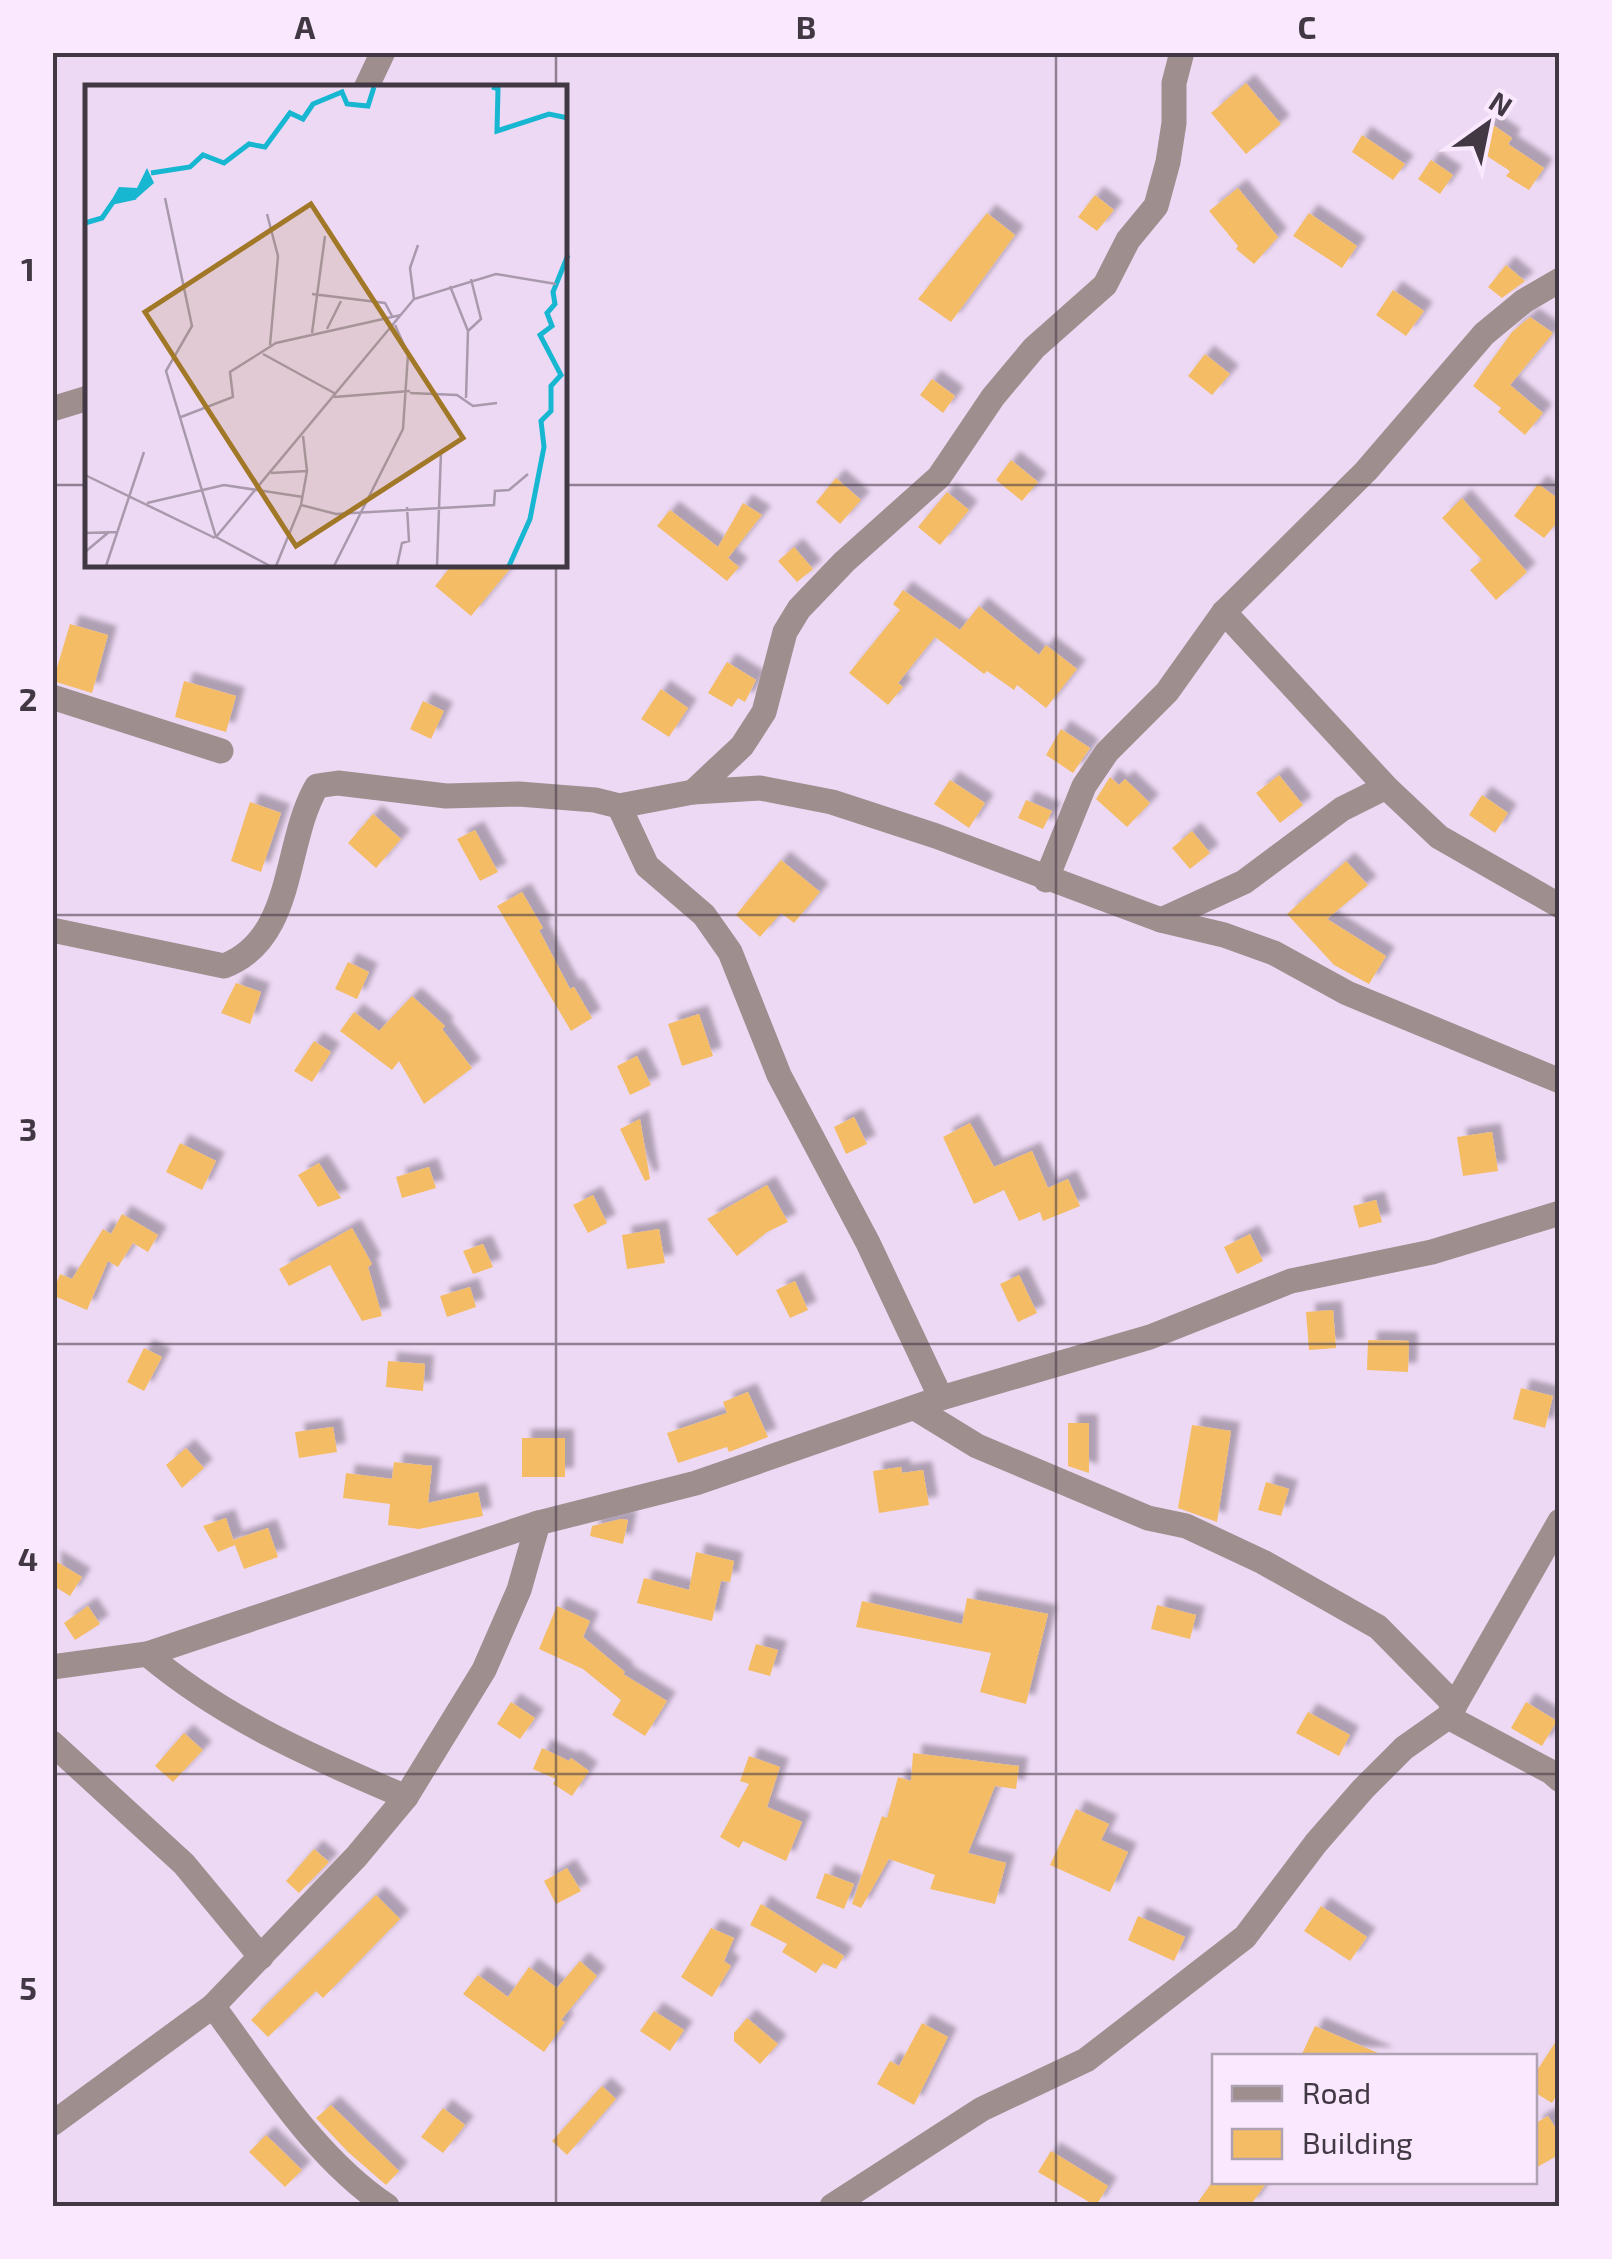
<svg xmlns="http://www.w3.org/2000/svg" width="1612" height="2259" font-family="'Exo 2',sans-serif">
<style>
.building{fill:#f3bc65;filter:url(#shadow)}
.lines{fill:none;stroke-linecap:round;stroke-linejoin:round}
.minor{stroke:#9e8e8e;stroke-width:25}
.grid{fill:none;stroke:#413843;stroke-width:2.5;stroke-opacity:0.55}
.inset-river{fill:none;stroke:#17b6d1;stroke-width:5}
.inset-road{fill:none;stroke:#a999ad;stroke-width:2.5}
.view{fill:#a17827;fill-opacity:0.15;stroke:#a17827;stroke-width:5}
.inset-edge{fill:none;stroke:#413843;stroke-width:5}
.neatline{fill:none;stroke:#413843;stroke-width:4}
.grid-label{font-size:32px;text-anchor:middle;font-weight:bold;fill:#413843}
</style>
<defs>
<filter id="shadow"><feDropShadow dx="9" dy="-9" stdDeviation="2.5" flood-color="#0004"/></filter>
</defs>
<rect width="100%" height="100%" fill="#eed9f4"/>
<!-- building -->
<g class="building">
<path d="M1246 83 1281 124 1246 154 1211 113Z"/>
<path d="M1489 122 1512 138 1508 144 1544 168 1529 190 1506 176 1510 171 1473 147Z"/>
<path d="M1362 135 1405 164 1393 180 1352 152Z"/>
<path d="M1431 160 1453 175 1440 194 1418 179Z"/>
<path d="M1238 188 1278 237 1254 264 1236 249 1238 246 1209 211Z"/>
<path d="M1095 195 1114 210 1097 231 1078 217Z"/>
<path d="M987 213 1015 235 951 322 918 299Z"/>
<path d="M1309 213 1357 246 1342 268 1293 236Z"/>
<path d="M1506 265 1525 281 1502 298 1488 287Z"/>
<path d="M1393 290 1424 311 1406 336 1376 315Z"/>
<path d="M1530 317 1553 333 1510 385 1543 413 1525 435 1498 412 1501 408 1473 386 1512 332Z"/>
<path d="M1205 354 1230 374 1212 395 1188 376Z"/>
<path d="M932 379 955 396 943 413 920 395Z"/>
<path d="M1011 460 1038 482 1022 501 996 480Z"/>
<path d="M836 478 861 500 840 524 816 502Z"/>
<path d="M1538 484 1560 500V519L1544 538 1514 516Z"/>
<path d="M947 492 969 510 940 545 918 527Z"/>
<path d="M1462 498 1527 572 1496 600 1470 570 1482 560 1442 518Z"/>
<path d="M743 503 762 515 728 558 739 567 727 581 657 526 670 510 718 547Z"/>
<path d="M794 547 813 569 797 582 778 561Z"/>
<path d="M452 565H513L471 616 435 586Z"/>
<path d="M903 590 960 630 979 606 1039 655 1046 645 1077 669 1046 708 1017 685 1014 690 987 671 984 674 935 637 898 683 903 687 888 705 849 673 900 610 893 604Z"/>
<path d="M70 624 108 635 92 693 53 681Z"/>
<path d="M727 662 756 680 745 702 738 698 732 707 708 693Z"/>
<path d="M184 681 236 696 226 732 175 717Z"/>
<path d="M661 689 688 708 669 737 641 719Z"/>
<path d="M423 701 444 711 431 739 410 729Z"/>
<path d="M1061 729 1090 748 1073 773 1046 755Z"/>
<path d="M1279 775 1303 805 1280 823 1256 793Z"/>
<path d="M1110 777 1119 785 1125 779 1150 803 1127 827 1096 799Z"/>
<path d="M950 780 985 803 969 828 934 804Z"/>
<path d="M1482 795 1508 813 1495 833 1469 815Z"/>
<path d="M1026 800 1052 811 1043 829 1018 818Z"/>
<path d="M250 802 281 813 261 872 231 861Z"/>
<path d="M373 814 401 839 376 868 348 843Z"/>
<path d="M475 830 498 872 480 881 457 839Z"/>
<path d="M1192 831 1210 853 1190 869 1172 848Z"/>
<path d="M781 860 820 892 794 923 781 913 760 937 736 915Z"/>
<path d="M1346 861 1368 885 1327 919 1386 956 1369 984 1334 965 1287 914Z"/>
<path d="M522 892 543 928 539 930 570 989 574 987 592 1018 571 1031 497 906Z"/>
<path d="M348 962 369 972 357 999 335 989Z"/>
<path d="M236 983 261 992 250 1024 221 1013Z"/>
<path d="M412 996 445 1026 442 1029 472 1068 424 1104 399 1061 392 1070 340 1031 354 1012 379 1031Z"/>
<path d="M699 1014 713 1056 682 1066 668 1024Z"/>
<path d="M314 1041 331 1052 312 1082 294 1071Z"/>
<path d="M637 1056 651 1085 630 1095 617 1066Z"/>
<path d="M854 1117 867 1144 846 1154 834 1127Z"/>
<path d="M640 1119 650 1179 645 1181 620 1129Z"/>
<path d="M970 1123 994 1167 1032 1151 1048 1188 1068 1179 1080 1206 1043 1221 1040 1212 1019 1221 1004 1190 974 1204 943 1137Z"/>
<path d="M1492 1132 1498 1171 1463 1176 1457 1137Z"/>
<path d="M180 1143 216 1161 202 1190 166 1172Z"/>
<path d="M319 1163 341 1198 318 1207 298 1175Z"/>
<path d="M429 1167 436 1188 402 1198 396 1177Z"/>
<path d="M767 1185 788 1222 767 1232 737 1256 707 1219Z"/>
<path d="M593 1195 607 1223 588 1233 573 1205Z"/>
<path d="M1376 1200 1382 1222 1359 1228 1353 1206Z"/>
<path d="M122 1214 158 1235 148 1252 133 1243 118 1267 108 1261 87 1310 52 1295 60 1274 72 1279 103 1229 111 1234Z"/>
<path d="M352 1228 372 1264 368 1267 382 1316 362 1321 330 1265 289 1286 279 1269Z"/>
<path d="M659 1229 665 1263 627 1269 622 1235Z"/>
<path d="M1250 1234 1263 1261 1237 1274 1224 1247Z"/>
<path d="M483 1244 493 1267 473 1274 463 1251Z"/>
<path d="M1019 1275 1037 1313 1018 1322 1000 1284Z"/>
<path d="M795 1281 808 1310 790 1318 776 1290Z"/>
<path d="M470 1287 476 1307 447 1317 440 1296Z"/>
<path d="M1333 1310 1336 1348 1309 1350 1306 1312Z"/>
<path d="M1368 1340 1409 1341 1408 1372 1367 1370Z"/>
<path d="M144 1348 162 1357 144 1391 127 1382Z"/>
<path d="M388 1361 425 1364 423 1391 386 1387Z"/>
<path d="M1521 1388 1553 1396 1545 1428 1513 1419Z"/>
<path d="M748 1392 768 1437 729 1452 727 1447 678 1463 667 1433 727 1413 723 1402Z"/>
<path d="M1068 1423H1089V1473L1068 1466Z"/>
<path d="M1192 1425 1231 1431 1217 1522 1178 1508Z"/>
<path d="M333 1427 337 1452 299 1458 295 1432Z"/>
<rect x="522" y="1438" width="43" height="39"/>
<path d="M186 1448 204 1468 182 1488 166 1465Z"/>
<path d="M394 1462 432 1466 428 1503 478 1492 483 1516 419 1529 388 1525 390 1504 343 1498 346 1473 392 1479Z"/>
<path d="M901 1467 902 1473 923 1470 929 1505 879 1513 873 1471Z"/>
<path d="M1266 1482 1289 1489 1281 1516 1258 1510Z"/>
<path d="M226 1518 235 1545 218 1552 203 1526Z"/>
<path d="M621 1519 628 1520 623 1544 590 1536 592 1526Z"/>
<path d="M268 1528 278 1557 244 1569 233 1540Z"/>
<path d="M696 1552 734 1561 730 1582 721 1581 712 1621 637 1603 644 1578 689 1590Z"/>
<path d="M52 1559 82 1577 70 1596 52 1585Z"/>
<path d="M967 1598 1048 1614 1026 1704 980 1692 991 1653 856 1627 862 1601 962 1624Z"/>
<path d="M1157 1605 1196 1615 1190 1639 1151 1629Z"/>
<path d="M88 1606 100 1624 75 1640 64 1623Z"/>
<path d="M557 1606 590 1621 583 1637 625 1672 623 1674 667 1701 645 1736 612 1715 621 1700 583 1669 539 1649Z"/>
<path d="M756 1644 778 1650 770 1676 748 1670Z"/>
<path d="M511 1702 535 1718 520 1739 497 1724Z"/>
<path d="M1526 1702 1557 1721 1542 1746 1511 1728Z"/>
<path d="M1308 1712 1350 1735 1339 1756 1296 1733Z"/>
<path d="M184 1733 203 1750 173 1782 155 1766Z"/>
<path d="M542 1748 569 1761 571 1758 589 1771 572 1796 553 1784 556 1779 533 1769Z"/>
<path d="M913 1753 1019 1766 1016 1789 995 1786 968 1853 1006 1863 995 1904 930 1889 935 1875 889 1859 861 1908 852 1904 882 1816 887 1818 898 1777 911 1781Z"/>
<path d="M749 1756 780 1767 767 1807 802 1822 786 1861 743 1841 739 1848 720 1837 749 1784 740 1781Z"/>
<path d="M1076 1809 1109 1824 1101 1840 1128 1852 1110 1892 1050 1865Z"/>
<path d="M314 1849 329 1862 299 1893 286 1881Z"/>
<path d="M567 1868 581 1891 556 1904 544 1881Z"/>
<path d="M825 1873 854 1884 844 1909 816 1898Z"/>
<path d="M376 1895 400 1919 323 1998 316 1991 268 2037 251 2020Z"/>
<path d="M761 1904 844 1956 836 1969 823 1963 816 1973 782 1952 787 1944 750 1925Z"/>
<path d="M1321 1906 1367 1937 1350 1961 1304 1931Z"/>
<path d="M1138 1916 1185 1937 1174 1961 1128 1940Z"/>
<path d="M711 1928 734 1938 724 1961 731 1966 712 1997 681 1977Z"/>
<path d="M580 1961 597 1976 561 2020 565 2022 544 2052 463 1994 478 1975 508 1997 529 1967 557 1988Z"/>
<path d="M654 2011 684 2030 670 2051 640 2031Z"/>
<path d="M747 2018 778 2044 760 2064 734 2041V2033Z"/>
<path d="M922 2023 948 2037 914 2105 877 2084 890 2061 899 2066Z"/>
<path d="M1315 2026 1385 2056H1301Z"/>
<path d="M1560 2035V2090L1552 2103 1534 2092V2075Z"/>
<path d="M602 2086 616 2099 567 2155 552 2141Z"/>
<path d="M331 2105 399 2171 386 2185 348 2152 316 2118Z"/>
<path d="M443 2108 465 2125 443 2153 421 2137Z"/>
<path d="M1548 2116 1560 2135V2154L1534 2169V2124Z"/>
<path d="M266 2135 302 2170 285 2187 249 2152Z"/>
<path d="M1051 2151 1108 2186 1096 2206 1038 2172Z"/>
<path d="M1214 2180V2182H1267L1250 2206H1195Z"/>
</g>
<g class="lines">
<!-- minor -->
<g class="minor">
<path d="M366 88 383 52"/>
<path d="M52 409 88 398"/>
<path d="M1224 612 1386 787 1439 837 1560 906"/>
<path d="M52 697 221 751"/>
<path d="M693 792 742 746 764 712 785 632 799 609 844 562 939 477 993 397 1034 348 1105 285 1128 240 1156 206 1168 162 1174 123V83L1182 52"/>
<path d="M619 806 647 866 704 915 730 952 779 1075 868 1243 941 1398"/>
<path d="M1046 880 1084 786 1107 752 1167 692 1224 612 1366 471 1484 334 1524 301 1560 280"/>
<path d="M1161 920 1244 882 1342 809 1386 787"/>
<path d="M52 930 224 966C296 939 283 843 317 786L338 783 446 796 519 794 595 800 619 806 693 792 760 788 832 802 936 836 1161 920 1224 935 1274 953 1347 993 1560 1081"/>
<path d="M915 1408 977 1446 1148 1518 1186 1526 1263 1562 1378 1627 1455 1705"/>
<path d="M147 1654C224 1719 314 1758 406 1797"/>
<path d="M52 1667 147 1654 538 1523 696 1483 941 1398 1150 1337 1291 1281 1432 1252 1560 1213"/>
<path d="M1448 1717 1551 1772 1560 1780"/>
<path d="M52 1743 184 1864 261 1957"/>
<path d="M213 2006C265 2076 314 2157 387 2206"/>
<path d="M52 2124 213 2006 356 1857 406 1797 484 1670 519 1590 538 1523"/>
<path d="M832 2206 982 2109 1086 2060 1245 1937 1316 1843 1363 1789 1404 1748 1448 1717 1560 1521"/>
</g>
</g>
<!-- grid -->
<path class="grid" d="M556 52V88M1056 52V2206M52 485H88M565 485H1560M556 565V2206M52 915H1560M52 1344H1560M52 1774H1560"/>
<!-- overview -->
<g transform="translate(85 85)">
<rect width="482" height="482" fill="#eed9f4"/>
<path d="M62 83 69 98 52 113 26 116 34 102 52 103Z" fill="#17b6d1"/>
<path class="inset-river" d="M407 2 413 4 412 46 464 29 483 33M66 88 105 82 118 70 139 78 164 59 180 62 205 28 218 34 228 19 257 7 262 19 283 21 289 2M0 138 17 133 28 117 51 112M424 481 445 434 459 362 456 336 466 326V301L476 290 455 250 467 241 462 228 470 219 468 207 483 170"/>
<path class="inset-road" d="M80 113 107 241 81 286 131 452 185 481M182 129 193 171 185 260M365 201 383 246 381 313M227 209 300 218 307 231M329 214 325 183 333 160M242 244 256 216M383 246 396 234 386 194M227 248 240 151M178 269 251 309M325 308 372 310 388 321 412 318M249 312 325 306M96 332 148 312 145 287 191 258 316 230M186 388 222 386M0 390 130 453M62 418 139 400 218 412M216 420 251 429 409 420 410 406 424 405 443 389M0 448 32 447M131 452 329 214 411 189 471 199M0 467 24 447M21 481 59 367M191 481 216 420 222 386 218 351M249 481 318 344 323 269 310 240M312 481 317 458 324 456 322 422M352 481 356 366"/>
<path class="view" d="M226 119 378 353 211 461 60 227Z"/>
<rect width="482" height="482" class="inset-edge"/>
</g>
<!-- border -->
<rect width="1612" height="2259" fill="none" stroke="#f9e8fe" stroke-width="110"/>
<!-- legend -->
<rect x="1212" y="2054" width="325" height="130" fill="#f9e8fe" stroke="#afa2b3" stroke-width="2.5"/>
<rect x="1232" y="2086" width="50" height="15" fill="#9e8e8e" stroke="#afa2b3" stroke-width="2.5"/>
<text x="1302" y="2104" font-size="30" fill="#413843">Road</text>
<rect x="1232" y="2129" width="50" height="30" fill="#f3bc65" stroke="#afa2b3" stroke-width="2.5"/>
<text x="1302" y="2154" font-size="30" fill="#413843">Building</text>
<!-- north arrow -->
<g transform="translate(1487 125) rotate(33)" stroke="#f9e8fe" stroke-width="8" paint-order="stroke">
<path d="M0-8L18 38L0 25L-18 38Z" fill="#413843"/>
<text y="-15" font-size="28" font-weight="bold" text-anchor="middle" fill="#413843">N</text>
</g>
<rect x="55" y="55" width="1502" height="2149" class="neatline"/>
<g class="grid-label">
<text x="305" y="39">A</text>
<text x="806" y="39">B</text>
<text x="1307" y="39">C</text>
<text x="28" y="281">1</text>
<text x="28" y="711">2</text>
<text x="28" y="1141">3</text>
<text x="28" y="1571">4</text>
<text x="28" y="2000">5</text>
</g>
</svg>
